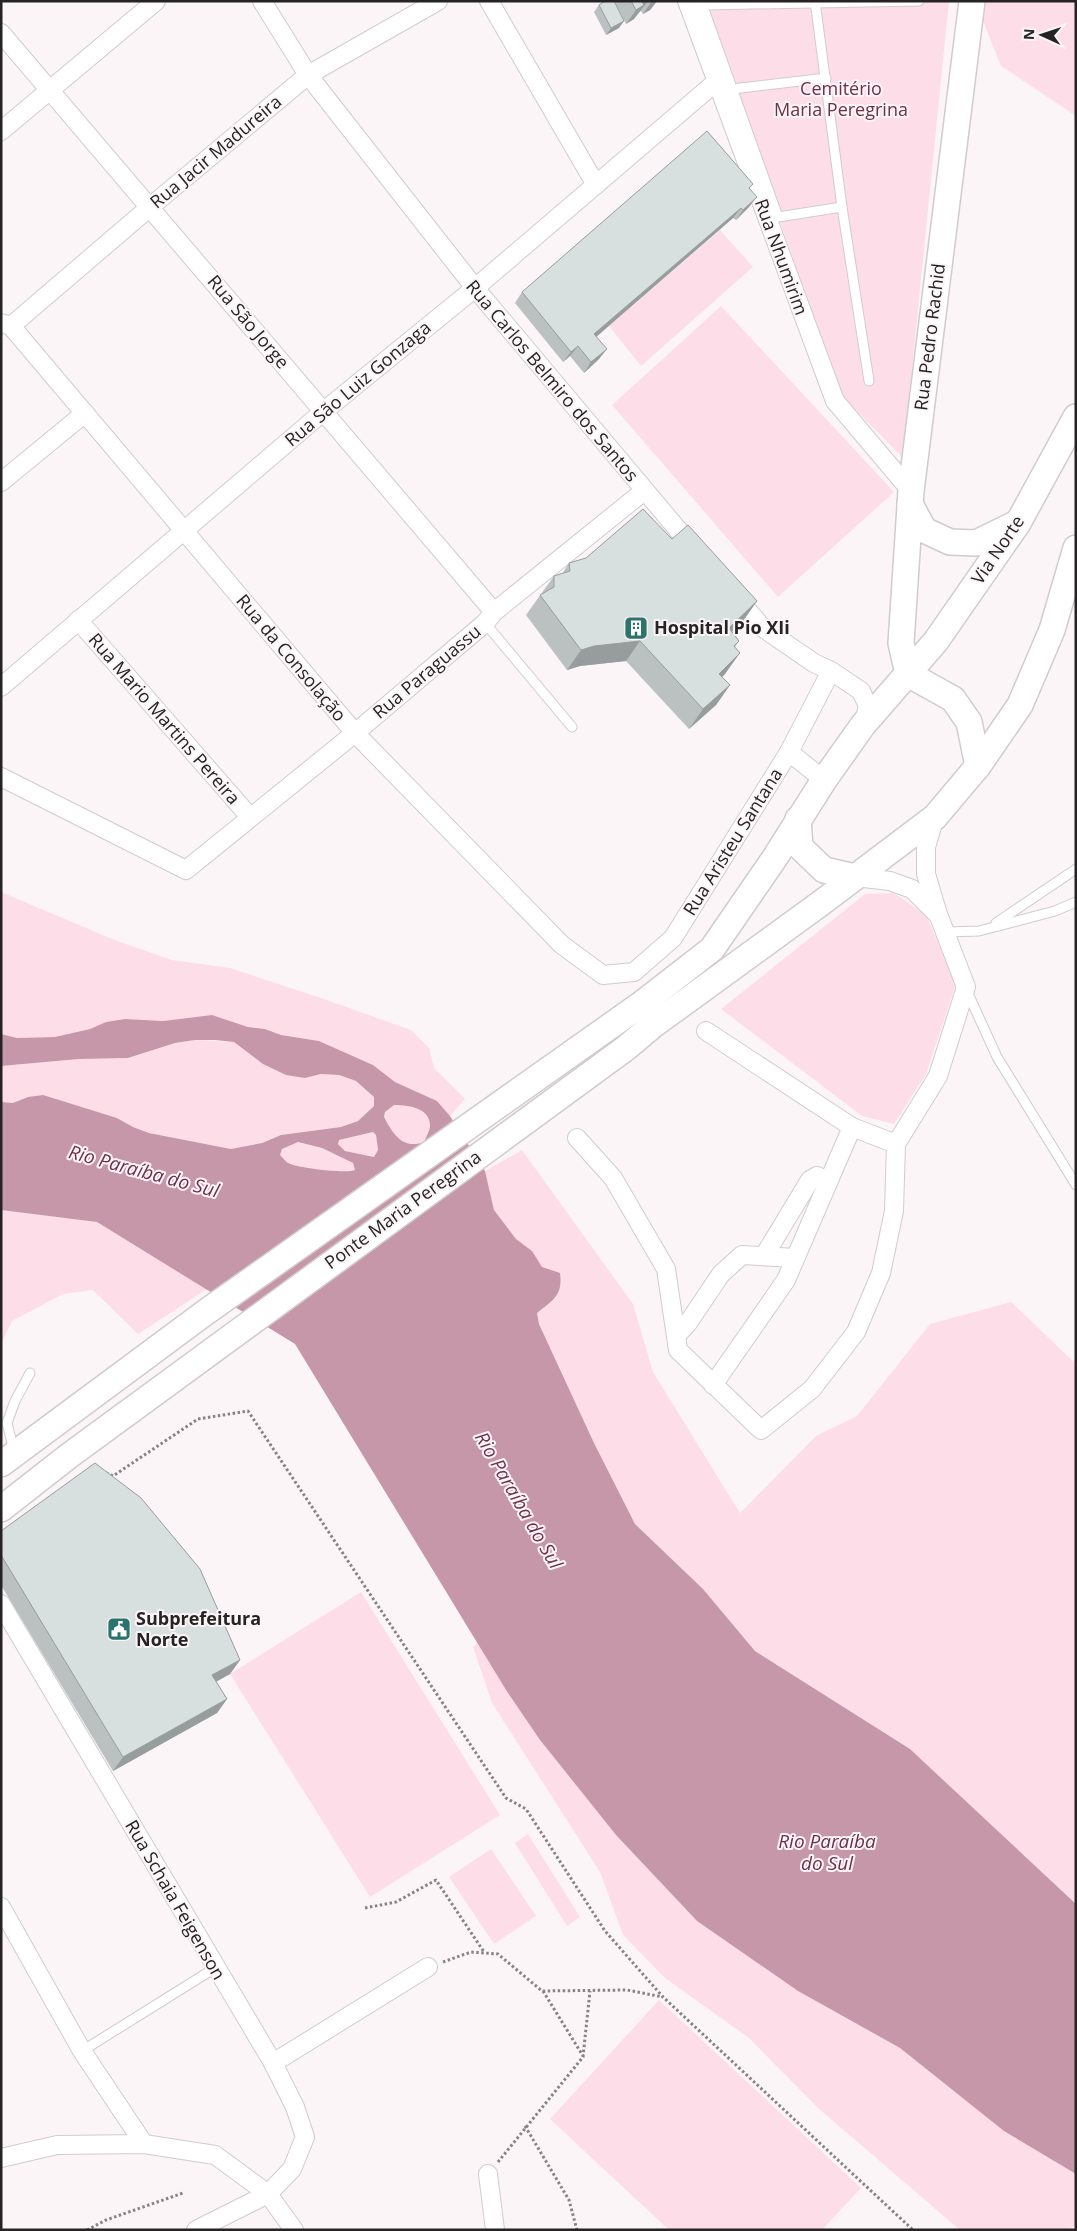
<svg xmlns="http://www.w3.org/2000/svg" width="1077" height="2231" font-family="'Open Sans',sans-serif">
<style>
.green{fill:#fddee8}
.water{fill:#c697a8;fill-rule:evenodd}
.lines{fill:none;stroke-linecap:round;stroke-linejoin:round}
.lane-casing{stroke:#d2cbcd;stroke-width:11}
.street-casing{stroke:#d2cbcd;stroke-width:20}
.secondary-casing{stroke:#d2cbcd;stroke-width:28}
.path{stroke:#878384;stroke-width:3;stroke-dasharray:2.5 2.5;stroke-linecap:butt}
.lane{stroke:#fff;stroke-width:9}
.street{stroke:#fff;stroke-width:18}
.secondary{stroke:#fff;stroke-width:25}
.wall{fill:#bac1c0}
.shaded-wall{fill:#979d9c}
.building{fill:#d8e0df;stroke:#979d9c}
.labels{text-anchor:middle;stroke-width:4;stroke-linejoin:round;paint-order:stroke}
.park-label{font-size:18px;fill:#6c3049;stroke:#fcf5f7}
.street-label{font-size:18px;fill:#252323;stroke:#fcf5f7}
.poi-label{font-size:18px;font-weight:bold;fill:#252323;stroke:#fcf5f7;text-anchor:start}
.water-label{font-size:19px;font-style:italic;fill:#6c3049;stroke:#fcf5f7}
</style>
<rect width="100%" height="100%" fill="#fcf5f7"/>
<!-- green -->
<g class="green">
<path d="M701 1H949L903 458 842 396Z"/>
<path d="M986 1H1076V116L1001 66 983 21Z"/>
<path d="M720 230 753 267 641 366 609 326Z"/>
<path d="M721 306 894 492 778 597 612 405Z"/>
<path d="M1 892 117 941 172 960 230 968 321 998 411 1030 429 1048 434 1068 465 1099 450 1116 437 1101 395 1082 373 1065 319 1041 281 1035 265 1029 248 1027 212 1015 163 1021 125 1019 106 1022 90 1029 55 1037 17 1038 1 1034Z"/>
<path d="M894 893 926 915 956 984 926 1074 894 1124 862 1116 721 1009 865 894Z"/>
<path d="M195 1040 234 1042 263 1064 305 1078 321 1074 339 1075 356 1081 374 1097V1106L358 1121 341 1127 281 1135 262 1143 231 1149 149 1133 133 1127 117 1118 71 1104 28 1097 13 1103 1 1102V1066L79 1059 128 1058 175 1043Z"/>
<path d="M394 1105C409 1105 431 1108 430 1127 429 1132 426 1137 424 1142 403 1150 393 1134 384 1117L385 1112Z"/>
<path d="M373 1132 376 1135 378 1150 374 1157 345 1151 338 1144 339 1140Z"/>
<path d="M297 1142 322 1148 353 1163 355 1170C346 1174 298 1168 288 1163 285 1161 282 1157 279 1155L282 1149Z"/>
<path d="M522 1150 633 1304 653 1372 740 1513 816 1436 857 1416 930 1324 1011 1302 1076 1364V1904L910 1749 755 1651 703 1589 635 1524 594 1443 539 1324 537 1313 557 1297 532 1251 516 1239 494 1210 485 1171Z"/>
<path d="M1 1210 97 1222 207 1289 138 1334 93 1290 63 1294 12 1321 1 1344Z"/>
<path d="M361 1592 500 1815 370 1897 230 1674Z"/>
<path d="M477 1643 506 1690 540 1740 616 1835 697 1921 798 1991 900 2048 1004 2130 1076 2174V2225L1068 2230H960L818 2108 749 2038 665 1978 623 1935 600 1872 492 1703 473 1647Z"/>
<path d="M528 1834 580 1917 567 1926 515 1843Z"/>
<path d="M491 1849 536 1916 494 1944 449 1877Z"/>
<path d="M659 2000 861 2188 822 2230H669L550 2119Z"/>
</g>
<!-- water -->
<path class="water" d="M212 1015 248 1027 265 1029 281 1035 319 1041 373 1065 395 1082 437 1101 450 1116 485 1171 494 1210 516 1239 532 1251 542 1267 560 1273C563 1296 553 1300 537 1313L539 1324 594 1443 635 1524 703 1589 755 1651 910 1749 1076 1904V2174L1004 2131 900 2048 798 1991 697 1921 616 1835 540 1740 506 1690 295 1344 97 1222 1 1210V1102L13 1103 28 1097 43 1095 117 1118 133 1127 149 1133 231 1149 262 1143 281 1135 341 1127 358 1121 374 1106V1097L356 1081 339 1075 321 1074 305 1078 286 1075 263 1064 234 1042 215 1040H195L175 1043 128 1058 79 1059 1 1066V1034L17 1038 55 1037 90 1029 106 1022 125 1019 163 1021ZM394 1105C409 1105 431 1108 430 1127 429 1132 426 1137 424 1142 403 1150 393 1134 384 1117L385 1112ZM373 1132 376 1135 378 1150 374 1157 345 1151 338 1144 339 1140ZM298 1142 322 1148 353 1163 355 1170C347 1174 298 1168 288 1163 285 1161 282 1157 280 1155L282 1149Z"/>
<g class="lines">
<!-- lane casing -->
<g class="lane-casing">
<g id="lane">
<path d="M701 1 778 217 842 207"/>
<path d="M815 1 842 207 869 381"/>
<path d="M703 5 919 1"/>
<path d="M732 89 826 78"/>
<path d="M485 623 572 727"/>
<path d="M996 923 1076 869"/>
<path d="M945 932 979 931 1055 911 1076 902"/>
<path d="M966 989 997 1057 1076 1185"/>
<path d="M14 1451 7 1423 15 1401 30 1373"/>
<path d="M82 2051 215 1968"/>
</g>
</g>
<!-- street casing -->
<g class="street-casing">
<g id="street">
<path d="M262 1 308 75 475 288 695 550"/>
<path d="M489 1 596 185"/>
<path d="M687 1 835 401 911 491"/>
<path d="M1 33 494 612"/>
<path d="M1 131 156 1"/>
<path d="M1 323 11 326 355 733 562 945 603 975 634 972 673 938 789 752 831 671"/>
<path d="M11 326 150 207 308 75 438 1"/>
<path d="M1 482 85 413"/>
<path d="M735 596 763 628 814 663 831 671 861 691 868 706 863 725"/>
<path d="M78 620 250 817"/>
<path d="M1 687 324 411 475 288 716 82"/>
<path d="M789 752 824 780"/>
<path d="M1 777 186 870 355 733 485 623 494 612 644 491"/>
<path d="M855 877 890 881 912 889 937 914"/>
<path d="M706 1031 852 1127 896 1144"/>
<path d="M577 1138 613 1178 666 1269 678 1350 761 1430 812 1389 856 1332 881 1273 894 1211 896 1144 938 1076 966 987 938 914 926 874V847L935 817"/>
<path d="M764 1256 810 1180 817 1176 828 1181"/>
<path d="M676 1336 688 1323 721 1274 742 1255 795 1258"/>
<path d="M713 1385 786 1280 852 1127"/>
<path d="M1 1604 273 2063 295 2107 305 2137 292 2169 268 2194 196 2230"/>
<path d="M1 1907 82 2051 144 2144"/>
<path d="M273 2063 428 1967"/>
<path d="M1 2158 57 2145 144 2144 215 2155 268 2194 294 2230"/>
<path d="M488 2174 495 2230"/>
</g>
</g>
<!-- secondary casing -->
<g class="secondary-casing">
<g id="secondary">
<path d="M910 504 924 530 950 542 976 543 1015 524"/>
<path d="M908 674 901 643 911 491 972 1"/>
<path d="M908 674 953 699 969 722 978 766"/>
<path d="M798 819 800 847 824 870 855 877"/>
<path d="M1 1464 206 1312 640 1005 712 949 776 856 824 780 863 725 936 641 1018 523 1076 417"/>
<path d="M1 1509 70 1455 626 1048 652 1026 821 903 935 817 978 766 1020 705 1052 630 1076 548"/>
</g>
</g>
<!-- path -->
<g class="path">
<path d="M106 1473 113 1476 198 1419 248 1411 506 1798 526 1809 605 1931 663 1997 913 2230"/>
<path d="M365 1908 396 1902 436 1880 484 1952"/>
<path d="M443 1962 471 1952 498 1954 542 1991 627 1990 663 1997"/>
<path d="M543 1991 583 2056"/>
<path d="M525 2126 569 2200 577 2230"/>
<path d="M498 2162 583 2057 590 1991"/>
<path d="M87 2230 106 2220 183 2193"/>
</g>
<!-- lane -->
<use href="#lane" class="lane"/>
<!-- street -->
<use href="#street" class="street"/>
<!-- secondary -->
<use href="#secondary" class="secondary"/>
</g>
<!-- wall -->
<g class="wall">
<path d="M614 1H657L650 10 643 14 641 11 639 12 634 19 626 24Z"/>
<path d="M599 5 619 28 606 35 594 12Z"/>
<path d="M750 188 749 207 736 220 733 218 596 336 599 359 584 373 570 356 563 362 515 303 522 292Z"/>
<path d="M672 539 757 601 743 621 732 632 739 641 735 647 725 674 722 677 730 685 716 705 689 729 626 661 580 666 567 670 526 615 554 576 562 574 569 563Z"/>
<path d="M1 1531 240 1660 230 1674 216 1682 227 1699 217 1713 113 1771 1 1585Z"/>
</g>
<!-- shaded-wall -->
<g class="shaded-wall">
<path d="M644 1H648L634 19 626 24 636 10Z"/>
<path d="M652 1H657L650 10 643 14Z"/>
<path d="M624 21 619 28 606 35 611 28Z"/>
<path d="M757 197 749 207 736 220 743 210Z"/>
<path d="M741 208 733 218 587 345 594 334Z"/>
<path d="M578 346 570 356 563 362 571 352Z"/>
<path d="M607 349 599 359 584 373 591 362Z"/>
<path d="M757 601 743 621 715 648 729 628Z"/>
<path d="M640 641 626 661 580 666 567 670 581 650 594 646Z"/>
<path d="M740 653 725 674 705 694 719 674Z"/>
<path d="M730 685 716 705 689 729 703 709Z"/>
<path d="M240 1660 230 1674 202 1689 212 1675Z"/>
<path d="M227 1699 217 1713 113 1771 123 1757Z"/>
</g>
<!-- building -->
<g class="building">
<path d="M605 1H614L624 21 611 28 599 5Z"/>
<path d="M631 1H644L642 2 644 5 636 10Z"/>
<path d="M707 131 753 184 749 188 757 197 743 210 741 208 594 334 607 349 591 362 578 346 571 352 522 292Z"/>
<path d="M643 509 672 539 688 525 757 601 729 628 739 641 734 646 740 653 719 674 730 685 703 709 640 641 594 646 581 650 540 595 554 587V576L570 571 569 563 586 558Z"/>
<path d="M95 1463 141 1498 200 1569 240 1660 212 1675 227 1699 123 1757 1 1555V1531Z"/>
</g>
<!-- icons -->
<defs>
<g id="building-square" transform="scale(1.25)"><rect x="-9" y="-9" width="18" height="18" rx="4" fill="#2b746e" stroke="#fcf5f7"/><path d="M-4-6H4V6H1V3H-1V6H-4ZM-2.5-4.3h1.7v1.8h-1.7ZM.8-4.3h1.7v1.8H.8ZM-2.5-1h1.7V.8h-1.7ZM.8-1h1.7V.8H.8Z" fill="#fff"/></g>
<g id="civic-square" transform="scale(1.25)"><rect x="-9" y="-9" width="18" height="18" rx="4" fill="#2b746e" stroke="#fcf5f7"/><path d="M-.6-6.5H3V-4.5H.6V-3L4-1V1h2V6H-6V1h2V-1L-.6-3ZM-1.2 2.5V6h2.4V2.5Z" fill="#fff"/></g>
</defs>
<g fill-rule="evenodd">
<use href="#building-square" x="636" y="628"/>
<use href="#civic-square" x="119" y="1629"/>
</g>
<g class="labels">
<!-- park labels -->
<g class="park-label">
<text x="841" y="95">Cemitério<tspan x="841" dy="21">Maria Peregrina</tspan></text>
</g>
<!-- street labels -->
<g class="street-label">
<text transform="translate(216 152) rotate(-40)" y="6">Rua Jacir Madureira</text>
<text transform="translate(781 257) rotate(70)" y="6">Rua Nhumirim</text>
<text transform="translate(248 322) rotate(50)" y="6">Rua São Jorge</text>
<text transform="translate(930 337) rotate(-83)" y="6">Rua Pedro Rachid</text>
<text transform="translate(552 381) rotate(50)" y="6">Rua Carlos Belmiro dos Santos</text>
<text transform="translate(358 384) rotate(-40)" y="6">Rua São Luiz Gonzaga</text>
<text transform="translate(998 550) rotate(-56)" y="6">Via Norte</text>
<text transform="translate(291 658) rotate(50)" y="6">Rua da Consolação</text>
<text transform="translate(427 672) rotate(-40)" y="6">Rua Paraguassu</text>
<text transform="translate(164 719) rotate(49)" y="6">Rua Mario Martins Pereira</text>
<text transform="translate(733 842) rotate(-58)" y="6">Rua Aristeu Santana</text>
<text transform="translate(403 1210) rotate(-36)" y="6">Ponte Maria Peregrina</text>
<text transform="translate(175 1900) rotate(60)" y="6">Rua Schaia Feigenson</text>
</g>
<!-- poi labels -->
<g class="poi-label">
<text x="654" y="634">Hospital Pio XIi</text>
<text x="136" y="1625">Subprefeitura<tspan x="136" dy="21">Norte</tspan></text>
</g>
<!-- water labels -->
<g class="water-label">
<text transform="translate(144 1171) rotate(15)" y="7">Rio Paraíba do Sul</text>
<text transform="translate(519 1500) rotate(60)" y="7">Rio Paraíba do Sul</text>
<text x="827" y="1848">Rio Paraíba<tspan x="827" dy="22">do Sul</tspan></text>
</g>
</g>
<!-- border -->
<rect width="1077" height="2231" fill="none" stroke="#252323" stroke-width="5"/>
<!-- north arrow -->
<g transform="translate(1042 35) rotate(273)" stroke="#fcf5f7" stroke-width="4" paint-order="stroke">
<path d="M0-4L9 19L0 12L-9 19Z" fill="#252323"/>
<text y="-8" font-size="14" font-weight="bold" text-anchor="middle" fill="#252323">N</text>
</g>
</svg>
